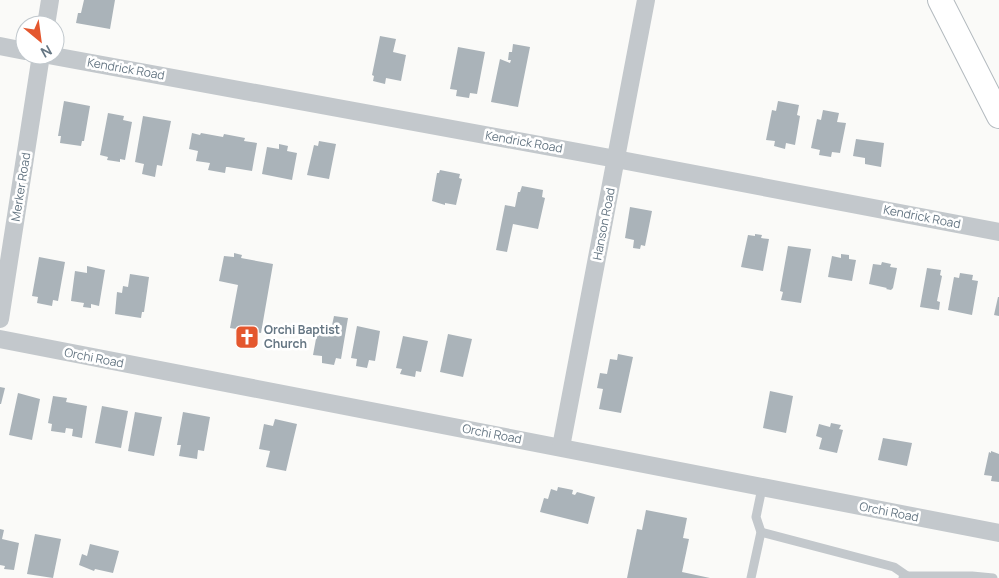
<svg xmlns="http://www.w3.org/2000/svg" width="999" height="578" font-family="Manrope,sans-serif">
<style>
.building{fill:#aab3b9}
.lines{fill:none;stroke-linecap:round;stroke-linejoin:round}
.secondary-casing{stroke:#b3babf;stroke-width:26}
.lane{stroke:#c3c8cc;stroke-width:9}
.street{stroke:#c3c8cc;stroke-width:18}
.secondary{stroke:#fff;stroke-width:24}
.labels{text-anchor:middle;stroke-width:5;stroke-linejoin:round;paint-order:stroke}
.street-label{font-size:12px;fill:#657683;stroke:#fff}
.poi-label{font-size:12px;font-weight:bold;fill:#657683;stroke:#fff;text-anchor:start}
</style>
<rect width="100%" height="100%" fill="#fafaf8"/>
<!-- building -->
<g class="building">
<path d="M84 0H115L110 29 76 23 78 13H81Z"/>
<path d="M380 36 396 39 393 52 406 55 401 81 386 78 385 84 373 81 374 76 372 75Z"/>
<path d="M513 44 530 47 518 107 491 102 500 59 510 63 511 60H508L509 52H512Z"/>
<path d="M458 47 485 52 477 94 470 93 469 98 456 96 457 90 450 89Z"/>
<path d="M64 101 90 106 84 141H82L81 146 60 143 61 136H58Z"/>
<path d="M778 101 799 105 797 115 800 116 795 145 786 143 785 149 774 146 775 141 766 140 772 110 776 111Z"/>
<path d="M823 110 839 113 837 122 846 123 840 153 832 152 831 157 819 155 820 150 811 148 817 119 821 120Z"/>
<path d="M108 113 124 116 123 120 132 122 125 160 120 159V162L107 160 108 157 100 155Z"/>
<path d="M143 116 171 121 162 166 157 165 155 177 142 174 144 164 135 162Z"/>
<path d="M192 133 200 135 201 133 223 137 224 134 245 138 244 141 257 143 252 171 228 167H226L225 173 208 170 210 163 196 161 198 151 189 149Z"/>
<path d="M856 139 884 143 881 167 865 164V158L853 156Z"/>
<path d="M319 141 336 144 329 179 307 175 314 145 318 146Z"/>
<path d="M279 144 288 146 287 151 297 153 292 180 262 174 267 147 279 149Z"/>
<path d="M440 170 460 174 459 178 462 179 456 205 445 203V205L432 201 437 173H439Z"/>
<path d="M522 186 543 190 542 197 545 198 538 229 513 224 507 252 496 250 505 205 515 207 518 192H520Z"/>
<path d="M630 207 652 211 645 246 641 245 640 249 633 248 634 240 625 238Z"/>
<path d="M755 234 762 235 761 238 769 239 763 271 741 267 748 235 755 236Z"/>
<path d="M788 246 811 249 801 303 781 300 783 292 780 291Z"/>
<path d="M234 253 242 255 241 258 273 264 261 333 255 332 254 338 235 335 236 329 230 328 238 285 219 281 224 256 234 257Z"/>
<path d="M841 254 849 255V259L856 260 852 281 828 277 832 256 841 258Z"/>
<path d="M39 257 65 262 58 301 53 300 52 306 37 303 38 297 32 296Z"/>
<path d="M882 262 891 264 890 267 897 268 893 288 891 290 886 289 887 288 869 284 873 264 881 265Z"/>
<path d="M87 266 105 270 99 306 91 304V308L83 307 84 303 71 301 75 271 87 273Z"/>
<path d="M927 268 941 270 940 275 942 276 937 301 940 302 939 310 920 307Z"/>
<path d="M960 273 973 275 972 280 978 281 972 315 948 310 954 277 959 278Z"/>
<path d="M130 274 149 277 144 312H142L141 318 115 314 117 292 122 293 123 286 128 287Z"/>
<path d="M998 297H999V316L994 315Z"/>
<path d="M334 316 348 318 341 359 336 358 334 365 322 363V356L313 355 318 328 331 330Z"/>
<path d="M357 326 380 331 375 361 369 360 367 368 356 366 357 359 351 358Z"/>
<path d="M448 334 472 339 463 377 440 372Z"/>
<path d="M403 336 428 341 421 372 416 371 415 377 400 374 402 369 396 368Z"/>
<path d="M618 354 633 357 621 413 599 409 603 389 597 388 600 373 607 374 610 359 617 360Z"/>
<path d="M0 387 5 388 1 404H0Z"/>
<path d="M770 391 793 396 786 433 763 428Z"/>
<path d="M18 393 40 399 32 440 9 435Z"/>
<path d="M53 396 67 398 66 402 87 406 82 438 72 436 73 429 66 428 65 433 51 431 52 424 48 423Z"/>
<path d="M102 406 128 411 121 448 95 443Z"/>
<path d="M135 412 162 417 154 456 128 451Z"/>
<path d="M183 412 210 417 204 451 198 450 197 459 179 456 181 445H177Z"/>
<path d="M275 419 297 424 286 471 266 467 270 451 259 449 264 424 273 426Z"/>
<path d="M831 423 841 425 839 429 843 430 837 453 819 449 822 438 816 436 819 424 830 427Z"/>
<path d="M883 438 912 443 907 466 878 460Z"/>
<path d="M991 451 999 454V482L991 481 992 476 984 475 989 452 991 453Z"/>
<path d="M558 487 573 490 572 494 575 495 577 492 595 497 588 524 540 512 544 498 548 499 551 489 557 491Z"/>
<path d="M646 510 687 518 683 538 689 539 682 572 710 578H627L637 529 642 530Z"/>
<path d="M0 529 4 530 2 539 19 543 14 570 4 569 5 566 0 565Z"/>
<path d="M35 534 61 539 53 578 27 574Z"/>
<path d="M90 544 119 551 113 573 95 569 94 571 79 565 82 554 87 556Z"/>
</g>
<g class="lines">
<!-- secondary casing -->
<g class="secondary-casing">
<path id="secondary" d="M940 0 999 116"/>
</g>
<!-- lane -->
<g class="lane">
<path d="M761 532 894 567 907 576"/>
<path d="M751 578 761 532 756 517 762 488"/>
<path d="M903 578 907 576H972L993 578"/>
</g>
<!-- street -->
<g class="street">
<path d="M46 25 50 0"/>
<path d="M0 46 25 51"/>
<path d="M48 55 616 159 999 232"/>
<path d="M0 319 41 55"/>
<path d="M0 339 999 533"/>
<path d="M561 447 646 0"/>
</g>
<!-- secondary -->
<use href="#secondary" class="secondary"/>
</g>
<!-- icons -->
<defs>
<g id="church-square" transform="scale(1.25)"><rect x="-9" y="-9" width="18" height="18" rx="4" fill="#e4572e" stroke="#fff"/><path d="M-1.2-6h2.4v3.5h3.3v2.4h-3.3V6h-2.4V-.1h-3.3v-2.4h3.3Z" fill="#fff"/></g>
</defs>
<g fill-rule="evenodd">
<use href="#church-square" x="247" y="337"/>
</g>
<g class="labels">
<!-- street labels -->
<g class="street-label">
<text transform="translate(126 69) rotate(10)" y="4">Kendrick Road</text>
<text transform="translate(524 142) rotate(10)" y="4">Kendrick Road</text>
<text transform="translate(21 187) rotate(-81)" y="4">Merker Road</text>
<text transform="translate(922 217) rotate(11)" y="4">Kendrick Road</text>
<text transform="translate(604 224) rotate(-79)" y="4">Hanson Road</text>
<text transform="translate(94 358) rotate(11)" y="4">Orchi Road</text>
<text transform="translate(492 434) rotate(11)" y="4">Orchi Road</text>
<text transform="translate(889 512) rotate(11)" y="4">Orchi Road</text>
</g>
<!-- poi labels -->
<g class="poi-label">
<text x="264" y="334">Orchi Baptist<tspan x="264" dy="14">Church</tspan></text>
</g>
</g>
<!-- north arrow -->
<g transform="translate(40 40) rotate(151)"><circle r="24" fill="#ffffff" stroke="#c1c8cd"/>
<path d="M0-4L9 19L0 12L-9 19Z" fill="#e4572e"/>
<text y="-8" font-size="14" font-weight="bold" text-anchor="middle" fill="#657683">N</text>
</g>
</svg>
